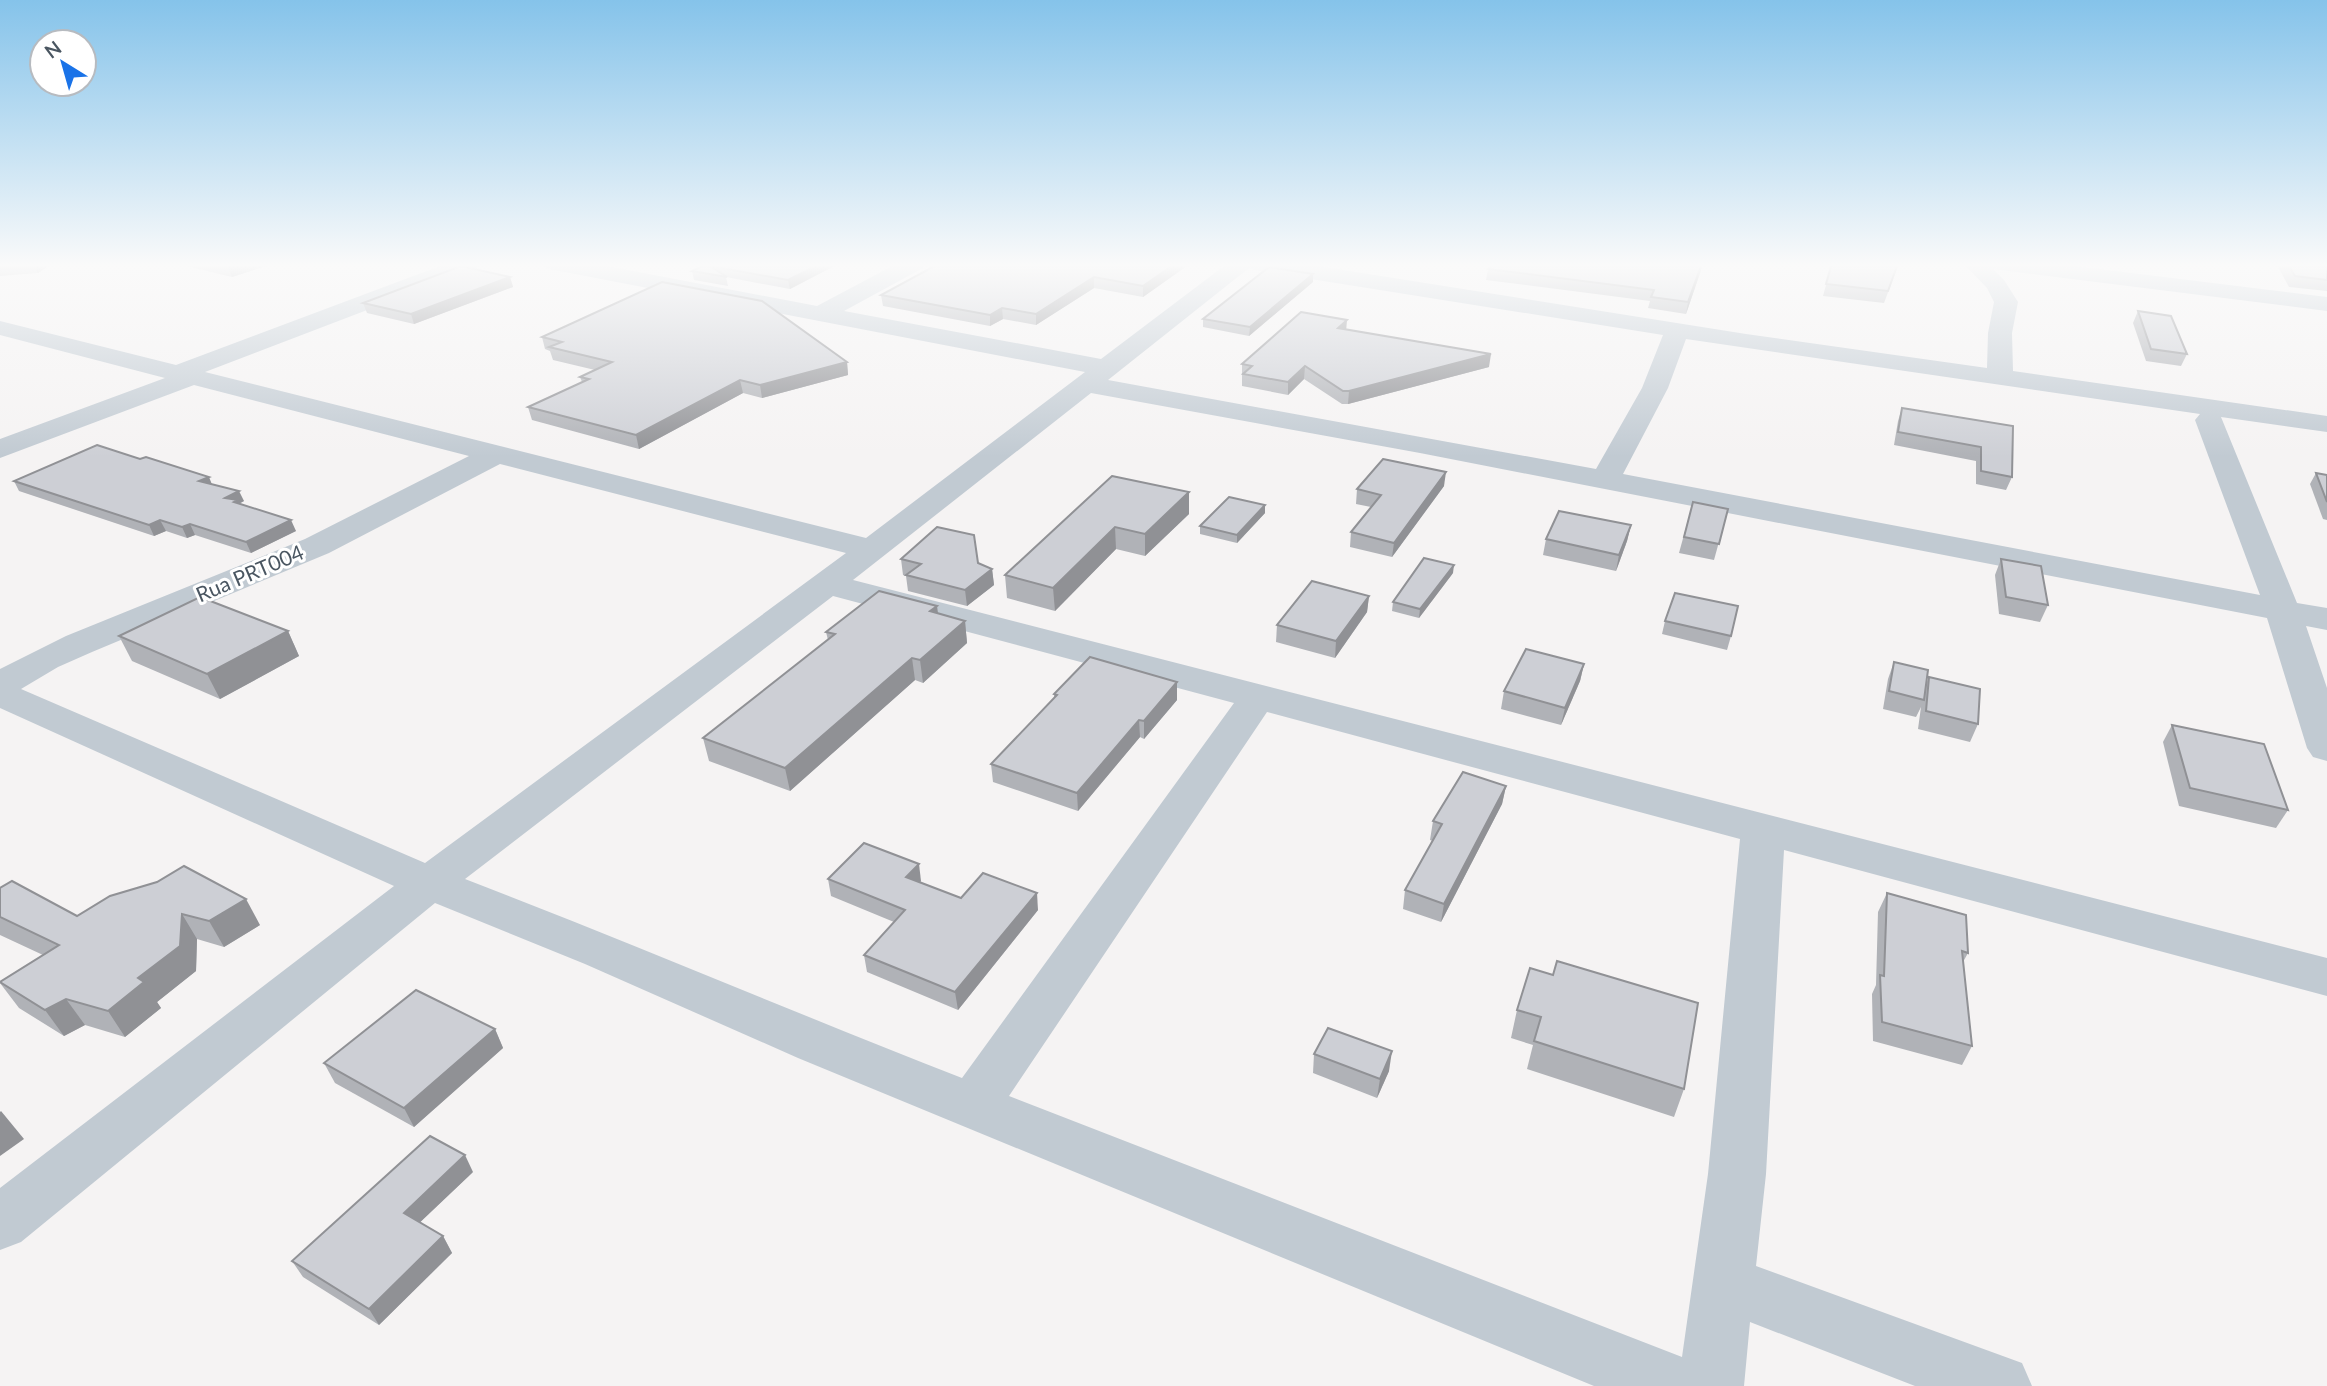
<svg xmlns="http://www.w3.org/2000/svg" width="2327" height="1386" font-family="Lato,sans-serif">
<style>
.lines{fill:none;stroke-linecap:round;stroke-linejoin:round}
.minor{fill:#c1cad2;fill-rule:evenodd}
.wall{fill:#b0b2b7}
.shaded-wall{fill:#909195}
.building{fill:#cdcfd5;stroke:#909195;stroke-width:2}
.labels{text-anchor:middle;stroke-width:6;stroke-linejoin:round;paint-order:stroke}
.street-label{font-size:21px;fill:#4a5661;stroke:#fff}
</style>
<rect width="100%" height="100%" fill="#f5f3f3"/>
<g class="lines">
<!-- minor -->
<path class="minor" d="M448 263H480L477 268 205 372 866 538 1085 372 554 270 546 268 543 263H591L817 306 898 263H926L923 268 844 311 1101 359 1228 263H1299L1746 334 1987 368 1988 333 1994 302 1987 288 1963 263H2050L2327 297V311L1993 269 2004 280 2018 302 2012 333 2013 371 2327 416V432L2221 417 2297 603 2327 608V630L2306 626 2327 688V761L2313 757 2307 748 2267 618 1420 453 1091 393 853 580 2327 958V996L1784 850 1766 1174 1756 1266 2022 1363 2032 1386H1915L1750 1322 1744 1386H1594L798 1058 585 964 435 903 21 1242 0 1250V1188L394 886 0 708V669L66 636 305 539 469 456 194 385 0 458V439L165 378 0 335V321L176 365ZM1249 268 1255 270 1663 335 1642 388 1596 469 1108 380ZM1686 339 2200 414 2195 420 2260 595 1623 474 1668 388ZM500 464 846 553 425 863 21 689 58 667 92 652 329 553ZM833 596 1234 703 962 1078C795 1013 632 943 465 879ZM1267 712 1740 839 1708 1174 1682 1357 1009 1096Z"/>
</g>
<!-- wall -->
<g class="wall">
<path d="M0 263H53L38 273 0 276Z"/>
<path d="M174 263H275L232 277Z"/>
<path d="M709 263H840L790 289 726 277 728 286 694 280 692 271Z"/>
<path d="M940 263H1191L1143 297 1094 288 1036 325 1003 319 990 326 883 306 881 295Z"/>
<path d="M1703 263 1700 273 1686 314 1648 308 1650 301 1486 280 1488 269Z"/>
<path d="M1832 263H1899L1884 303 1823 296Z"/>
<path d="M2276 263H2327V291L2289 287Z"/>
<path d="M510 277 513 287 414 324 367 313 363 303Z"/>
<path d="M1313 282 1249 336 1203 327V319Z"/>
<path d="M2138 311 2187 354 2181 366 2146 361 2133 323Z"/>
<path d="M1346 329 1489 367 1348 404H1342L1304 379 1288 395 1242 386V364Z"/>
<path d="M542 337 847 362 848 375 762 398 743 393 639 449 532 420 528 407 582 382 580 377 595 370 553 360 550 351 545 349Z"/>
<path d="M1902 408 2013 426 2012 477 2006 490 1976 484V461L1894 445 1898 421Z"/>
<path d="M140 459 212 484 244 501 239 504 296 531 251 553 195 535 187 538 166 531 154 536 19 491 14 481Z"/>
<path d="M2316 473 2327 475V520L2323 519 2310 484Z"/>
<path d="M1444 486 1392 557 1350 547 1351 532 1371 507 1356 504 1357 489Z"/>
<path d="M1189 492V514L1145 556 1116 549 1055 611 1007 598 1005 575Z"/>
<path d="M1693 502 1728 509 1714 560 1679 553Z"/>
<path d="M1265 505V513L1237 543 1200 534V526Z"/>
<path d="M1631 525 1627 541 1616 571 1543 555 1546 539Z"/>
<path d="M901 559 978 563 992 569 994 585 967 606 908 591 906 576 903 575Z"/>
<path d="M2001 559 2048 605 2040 622 1999 614 1995 575Z"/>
<path d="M1453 573 1419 618 1392 611 1393 602Z"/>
<path d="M1369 596 1367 612 1335 658 1276 642 1277 625Z"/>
<path d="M938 613 965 621 967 643 923 683 915 680 790 791 709 761 703 738 828 640 826 632Z"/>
<path d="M1665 621 1731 636 1727 650 1662 634Z"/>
<path d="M288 631 299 656 220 699 132 661 119 636Z"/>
<path d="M1894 662 1926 684 1929 677 1978 724 1970 742 1918 729 1921 707 1916 717 1883 709 1888 679Z"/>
<path d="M1584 664 1580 681 1561 725 1501 709 1504 691Z"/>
<path d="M1054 694 1177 700 1144 739 1140 737 1078 811 993 782 991 764 1054 698Z"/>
<path d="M2172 725 2288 810 2276 828 2179 806 2163 742Z"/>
<path d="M1506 786 1502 804 1441 922 1403 909 1405 890 1433 841 1430 840 1433 821Z"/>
<path d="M828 879 921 881 920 882 961 898 1038 910 958 1010 867 972 864 955 894 922 831 896Z"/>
<path d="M0 888 77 916 110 896 260 925 224 947 197 939 196 971 157 1002 161 1008 125 1037 85 1025 64 1036 19 1008 0 983 43 955 0 935Z"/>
<path d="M1887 893 1968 953 1963 962 1972 1046 1962 1065 1873 1041 1872 994 1876 985 1878 912Z"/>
<path d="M1530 968 1684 1089 1674 1117 1527 1069 1533 1045 1511 1038 1517 1010Z"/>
<path d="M495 1029 503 1048 414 1127 335 1083 324 1063Z"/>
<path d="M1314 1054 1389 1071 1377 1098 1313 1073Z"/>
<path d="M473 1172 420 1222 443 1236 452 1253 379 1325 303 1277 292 1261Z"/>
</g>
<!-- shaded-wall -->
<g class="shaded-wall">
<path d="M240 263H275L232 277 228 267Z"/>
<path d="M822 263H840L790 289 788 280Z"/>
<path d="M1176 263H1191L1143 297V286Z"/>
<path d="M1703 263 1700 273 1686 314 1688 302Z"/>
<path d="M33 264V263H53L38 273Z"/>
<path d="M1313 274V282L1249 336 1250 327Z"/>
<path d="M510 277 513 287 414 324 411 314Z"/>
<path d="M1094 277V288L1036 325V314Z"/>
<path d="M1002 308 1003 319 990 326V315Z"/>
<path d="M1347 320 1346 332 1338 328Z"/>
<path d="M1491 354 1489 367 1348 404 1349 391Z"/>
<path d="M847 362 848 375 762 398 760 385Z"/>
<path d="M1305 366 1304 379 1288 395V382Z"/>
<path d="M740 380 743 393 639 449 636 435Z"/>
<path d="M1446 472 1444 486 1392 557 1394 543Z"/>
<path d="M209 477 213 487 199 481Z"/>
<path d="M239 491 244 501 230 508 225 498Z"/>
<path d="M1189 492V514L1145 556V534Z"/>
<path d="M1265 505V513L1237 543V535Z"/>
<path d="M160 520 166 531 154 536 149 525Z"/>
<path d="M291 520 296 531 251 553 246 542Z"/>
<path d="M190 524 195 535 187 538 182 527Z"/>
<path d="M1631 525 1627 541 1616 571 1619 555Z"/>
<path d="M1115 527 1116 549 1055 611 1053 588Z"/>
<path d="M1454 565 1453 573 1419 618 1420 609Z"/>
<path d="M992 569 994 585 967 606 965 590Z"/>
<path d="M1369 596 1367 612 1335 658 1336 641Z"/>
<path d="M937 606 940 627 930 611Z"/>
<path d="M965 621 967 643 923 683 920 660Z"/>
<path d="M288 631 299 656 220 699 207 674Z"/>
<path d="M912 658 915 680 790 791 785 768Z"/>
<path d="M1584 664 1580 681 1561 725 1565 708Z"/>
<path d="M1177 682V700L1144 739V721Z"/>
<path d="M1139 720 1140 737 1078 811 1077 793Z"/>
<path d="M1506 786 1502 804 1441 922 1444 904Z"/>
<path d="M919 864 921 881 909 894 906 877Z"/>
<path d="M1037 893 1038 910 958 1010 955 992Z"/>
<path d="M246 899 260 925 224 947 209 921Z"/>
<path d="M182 914 197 939 196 971 157 1002 161 1008 125 1037 108 1011 138 978Z"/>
<path d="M66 999 85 1025 64 1036 45 1010Z"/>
<path d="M495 1029 503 1048 414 1127 404 1108Z"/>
<path d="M1392 1051 1389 1071 1377 1098 1380 1079Z"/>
<path d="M1 1111 24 1139 0 1156V1112Z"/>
<path d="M465 1155 473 1172 413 1229 404 1213Z"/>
<path d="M443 1236 452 1253 379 1325 369 1309Z"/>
</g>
<!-- building -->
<g class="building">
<path d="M0 263H33L0 265Z"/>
<path d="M212 263H240L228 267Z"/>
<path d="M709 263H822L788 280 710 266 727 277 692 271Z"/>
<path d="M940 263H1176L1143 286 1094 277 1036 314 1002 308 990 315 881 295Z"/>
<path d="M1493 263H1702L1688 302 1651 297 1654 290 1488 269Z"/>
<path d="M1832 263H1898L1888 291 1826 284Z"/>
<path d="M2287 263H2327V280L2295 276Z"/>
<path d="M461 266 510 277 411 314 363 303Z"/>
<path d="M1269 267 1313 274 1250 327 1203 319Z"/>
<path d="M662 282 762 301 847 362 760 385 740 380 636 435 528 407 589 379 580 377 612 362 549 347 562 342 542 337Z"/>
<path d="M2138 311 2171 316 2187 354 2151 349Z"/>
<path d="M1301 312 1347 320 1338 328 1491 354 1349 391H1343L1305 366 1288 382 1243 374 1252 366 1242 364Z"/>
<path d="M1902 408 2013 426 2012 477 1981 471V447L1898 432Z"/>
<path d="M97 445 140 459 146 457 209 477 199 481 239 491 225 498 238 500 234 502 291 520 246 542 190 524 182 527 160 520 149 525 14 481Z"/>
<path d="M1383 459 1446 472 1394 543 1351 532 1381 495 1357 489Z"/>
<path d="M2316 473 2327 475V502Z"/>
<path d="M1112 476 1189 492 1145 534 1115 527 1053 588 1005 575Z"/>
<path d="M1229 497 1265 505 1237 535 1200 526Z"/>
<path d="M1693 502 1728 509 1719 544 1684 537Z"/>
<path d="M1559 511 1631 525 1619 555 1546 539Z"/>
<path d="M937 527 974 535 978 563 992 569 965 590 906 575 921 564 901 559Z"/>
<path d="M1424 558 1454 565 1420 609 1393 602Z"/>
<path d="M2001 559 2041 566 2048 605 2006 597Z"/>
<path d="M1312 581 1369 596 1336 641 1277 625Z"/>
<path d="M879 591 937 606 930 611 965 621 920 660 912 658 785 768 703 738 835 634 826 632Z"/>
<path d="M1675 593 1738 606 1731 636 1665 621Z"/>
<path d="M200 597 288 631 207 674 119 636Z"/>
<path d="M1526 649 1584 664 1565 708 1504 691Z"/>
<path d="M1090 657 1177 682 1144 721 1139 720 1077 793 991 764 1057 695 1054 694Z"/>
<path d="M1894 662 1928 670 1924 700 1889 691Z"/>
<path d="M1929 677 1980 689 1978 724 1926 711Z"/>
<path d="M2172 725 2264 744 2288 810 2190 788Z"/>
<path d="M1463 772 1506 786 1444 904 1405 890 1442 824 1433 821Z"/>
<path d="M864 843 919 864 906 877 961 898 983 873 1037 893 955 992 864 955 905 910 828 879Z"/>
<path d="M184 866 246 899 209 921 182 914 180 946 138 978 144 982 108 1011 66 999 45 1010 0 982 59 945 0 917V888L12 881 77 916 110 896 157 882Z"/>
<path d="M1887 893 1966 915 1968 953 1962 951 1972 1046 1882 1022 1880 975 1884 976Z"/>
<path d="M1557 961 1698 1003 1684 1089 1534 1041 1541 1017 1517 1010 1530 968 1553 975Z"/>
<path d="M416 990 495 1029 404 1108 324 1063Z"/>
<path d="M1328 1028 1392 1051 1380 1079 1314 1054Z"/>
<path d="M430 1136 465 1155 404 1213 443 1236 369 1309 292 1261Z"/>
</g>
<!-- sky -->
<linearGradient id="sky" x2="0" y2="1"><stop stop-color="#85c3ea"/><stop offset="0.58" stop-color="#fafafa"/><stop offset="1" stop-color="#fafafa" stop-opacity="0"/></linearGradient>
<rect width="2327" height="457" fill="url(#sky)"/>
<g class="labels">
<!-- street labels -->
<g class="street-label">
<text transform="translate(250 574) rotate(-23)" y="7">Rua PRT004</text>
</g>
</g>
<!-- north arrow -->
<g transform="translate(63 63) rotate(323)"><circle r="33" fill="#ffffff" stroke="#b7bbc0" stroke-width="2"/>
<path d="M0-5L12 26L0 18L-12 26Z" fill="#1a73e8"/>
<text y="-10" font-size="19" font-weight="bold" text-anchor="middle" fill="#4a5661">N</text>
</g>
</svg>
